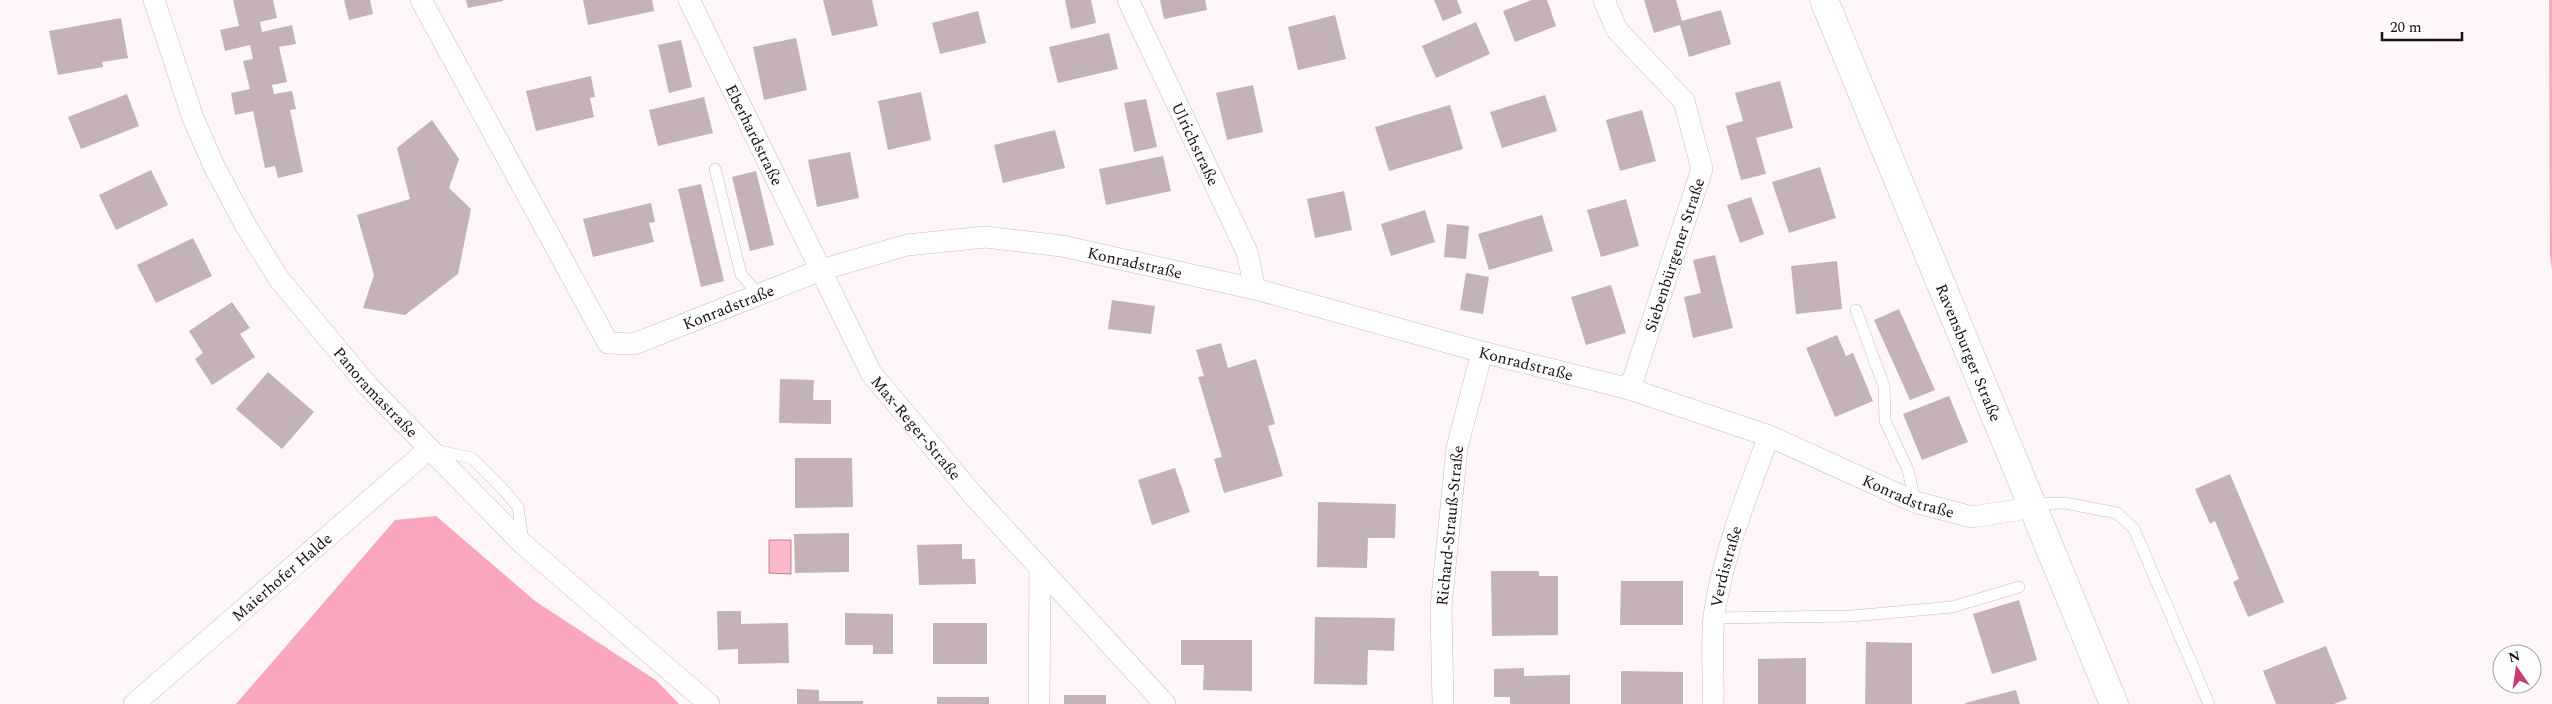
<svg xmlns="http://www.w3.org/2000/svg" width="2552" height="704" font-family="Spectral,serif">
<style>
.forest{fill:#faa6bf}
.water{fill:#fdb8cc;stroke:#b88694}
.building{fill:#c4b2b7}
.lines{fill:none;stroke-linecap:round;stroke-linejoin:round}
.lane-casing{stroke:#cbbabe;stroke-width:12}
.street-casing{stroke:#cbbabe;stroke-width:22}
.secondary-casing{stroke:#cbbabe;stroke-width:29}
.lane{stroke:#fff;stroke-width:11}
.street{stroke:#fff;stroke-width:21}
.secondary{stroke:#fff;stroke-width:28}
.labels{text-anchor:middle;stroke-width:4;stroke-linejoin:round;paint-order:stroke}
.street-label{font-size:16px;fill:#171112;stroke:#fff}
</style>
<rect width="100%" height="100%" fill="#fef6f8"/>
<!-- forest -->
<g class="forest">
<path d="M2549 0H2552V270L2550 255Z"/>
<path d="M436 516 535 601 657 681 679 704H236L395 520Z"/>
</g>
<!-- water -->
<path class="water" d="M769 540H791V574L769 573Z"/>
<!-- building -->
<g class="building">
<path d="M233 0H273L277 18 260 22 262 32 292 25 296 44 279 47 287 82 272 85 274 94 292 91 296 109 290 110 303 172 278 178 275 166 265 168 253 111 235 115 231 93 250 89 243 61 253 59 250 45 225 51 220 30 239 26Z"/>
<path d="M344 0H370L373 14 349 20Z"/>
<path d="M466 0H503V1L468 8Z"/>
<path d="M583 0H652L654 11 588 25Z"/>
<path d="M823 0H872L878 26 832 36Z"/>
<path d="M1065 0H1091L1096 23 1071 29Z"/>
<path d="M1160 0H1205L1207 10 1164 19Z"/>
<path d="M1434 0H1457L1462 13 1443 21Z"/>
<path d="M1532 0H1547L1556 26 1515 42 1503 11Z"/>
<path d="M1644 0H1676L1682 21 1721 10 1731 44 1689 57 1680 25 1654 33Z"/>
<path d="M978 11 986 43 940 54 932 23Z"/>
<path d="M1335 15 1346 59 1298 70 1288 27Z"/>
<path d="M121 18 128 58 102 62 103 67 58 75 49 31Z"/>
<path d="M1476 22 1490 54 1436 78 1422 46Z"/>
<path d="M1109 33 1118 69 1058 83 1049 47Z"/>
<path d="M796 38 807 90 764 100 753 47Z"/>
<path d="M681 40 692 87 669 93 658 45Z"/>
<path d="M591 76 595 97 590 98 594 117 536 131 526 91Z"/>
<path d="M1780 81 1793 128 1756 138 1766 174 1741 180 1726 126 1743 121 1735 93Z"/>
<path d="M1253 85 1263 132 1227 140 1216 93Z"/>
<path d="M921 92 931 140 888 150 878 101Z"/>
<path d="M127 94 139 126 81 149 68 117Z"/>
<path d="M1545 95 1557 131 1502 148 1490 112Z"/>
<path d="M704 97 713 133 658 146 649 110Z"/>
<path d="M1146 99 1157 147 1134 152 1124 103Z"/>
<path d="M1450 105 1463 149 1389 171 1375 127Z"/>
<path d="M1642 110 1656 161 1620 171 1606 120Z"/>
<path d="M432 120 459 159 449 188 471 209 458 274 405 315 363 308 374 275 357 215 410 199 397 148Z"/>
<path d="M1055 130 1065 168 1003 183 994 145Z"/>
<path d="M850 152 859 198 817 207 808 160Z"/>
<path d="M1163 156 1171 191 1106 205 1099 169Z"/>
<path d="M1820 167 1836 218 1789 233 1772 182Z"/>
<path d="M151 170 168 205 116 230 99 195Z"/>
<path d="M756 171 774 245 750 251 732 177Z"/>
<path d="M701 184 724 281 701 287 678 189Z"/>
<path d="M1344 191 1352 230 1315 238 1307 199Z"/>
<path d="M1751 197 1764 234 1740 243 1727 205Z"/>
<path d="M1626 199 1639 246 1601 257 1587 210Z"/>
<path d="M651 203 655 222 649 223 654 242 593 257 583 219Z"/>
<path d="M1425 210 1435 242 1391 256 1381 224Z"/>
<path d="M1542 215 1553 251 1489 270 1478 234Z"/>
<path d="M1447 224 1469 226 1466 259 1444 257Z"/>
<path d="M193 238 212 276 156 303 137 265Z"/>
<path d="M1715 255 1733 328 1693 338 1684 297 1701 293 1693 260Z"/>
<path d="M1837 261 1842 309 1796 314 1791 266Z"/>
<path d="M1466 273 1489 277 1483 314 1460 310Z"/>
<path d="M1611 285 1626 333 1586 345 1571 297Z"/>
<path d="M1112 300 1155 306 1151 334 1108 329Z"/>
<path d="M232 302 250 328 240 334 255 357 212 385 195 359 203 353 189 331Z"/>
<path d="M1899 309 1935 390 1910 400 1874 320Z"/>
<path d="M1837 335 1846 356 1853 353 1873 401 1835 417 1806 348Z"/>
<path d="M1221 343 1228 368 1256 359 1275 424 1268 426 1283 476 1224 493 1214 459 1222 457 1198 377 1204 376 1196 350Z"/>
<path d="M268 372 314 412 282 449 236 409Z"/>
<path d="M780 379 814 380 813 400H831V424L779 423Z"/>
<path d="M1949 396 1968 442 1922 460 1903 414Z"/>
<path d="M795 458H852L853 507 795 508Z"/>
<path d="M1175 468 1190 512 1152 525 1138 480Z"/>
<path d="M2230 474 2284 602 2248 617 2233 582 2239 579 2215 521 2210 524 2195 489Z"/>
<path d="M1318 502 1396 504 1395 538H1368L1367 568 1317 567Z"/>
<path d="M849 533V572L795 573 794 534Z"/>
<path d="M962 544V559H975L976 584 919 585 917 545Z"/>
<path d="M1491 571H1539V576H1558V635L1492 636Z"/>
<path d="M1621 581H1683V625H1620Z"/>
<path d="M2019 600 2037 660 1992 674 1973 614Z"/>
<path d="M717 611H741V624L788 623 789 663 738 664V649L718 650Z"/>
<path d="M845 613 893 614V654H873V645H845Z"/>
<path d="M1315 617 1395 618 1394 651 1368 650 1367 685 1314 684Z"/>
<rect x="933" y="623" width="54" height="41"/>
<path d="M1181 640H1252V691L1203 690 1204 665H1181Z"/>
<path d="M1866 642 1912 643V704H1865Z"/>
<path d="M2326 646 2347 699 2334 704H2276L2263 671Z"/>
<path d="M1806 658V704H1758V659Z"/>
<path d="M1524 668V676L1570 675V704H1510V697H1494V669Z"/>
<path d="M1621 671 1683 672V704H1621Z"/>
<path d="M797 689 819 690V701H863V704H797Z"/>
<path d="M2016 690 2020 704H1965V703Z"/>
<rect x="1064" y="695" width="42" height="9"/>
<rect x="937" y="697" width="52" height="7"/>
</g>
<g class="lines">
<!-- lane casing -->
<g class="lane-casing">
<g id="lane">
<path d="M715 169 741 274 759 295"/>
<path d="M1856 310 1884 386 1885 421 1908 470 1915 502"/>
<path d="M434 450 472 458 502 488 518 507 523 542"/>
<path d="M2031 504 2065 503 2117 513 2134 529 2209 704"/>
<path d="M1714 618 1852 616 1952 607 2019 587"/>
</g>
</g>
<!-- street casing -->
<g class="street-casing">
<g id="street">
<path id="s1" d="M154 0 193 118 214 166 246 226 279 279 368 386 523 544 709 704"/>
<path id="s2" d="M421 0 608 343 634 344 821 270 907 245 985 237 1062 246 1255 289 1482 352 1630 389 1769 436 1915 502 1972 517 2017 510 2031 504"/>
<path id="s3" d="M689 0 871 373 973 495 1165 704"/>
<path id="s4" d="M1128 0 1247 252 1255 289"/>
<path d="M1604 0 1617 30 1684 101 1702 169 1630 389"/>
<path id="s5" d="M134 704 429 449"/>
<path d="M1039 704 1040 568"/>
<path id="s6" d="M1443 704 1441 607 1457 448 1482 352"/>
<path id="s7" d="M1713 704C1714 675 1711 644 1714 616 1722 558 1748 491 1769 436"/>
</g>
</g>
<!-- secondary casing -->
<g class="secondary-casing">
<g id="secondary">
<path id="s8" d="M1824 0 2114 704"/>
</g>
</g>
<!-- lane -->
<use href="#lane" class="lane"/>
<!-- street -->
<use href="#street" class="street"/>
<!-- secondary -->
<use href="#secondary" class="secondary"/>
</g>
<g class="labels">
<!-- street labels -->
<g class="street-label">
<text dy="6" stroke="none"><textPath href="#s3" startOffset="150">Eberhardstraße</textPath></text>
<text dy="6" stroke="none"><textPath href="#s4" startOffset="159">Ulrichstraße</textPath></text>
<text transform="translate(1674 255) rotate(-72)" y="6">Siebenbürgener Straße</text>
<text dy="6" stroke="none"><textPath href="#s2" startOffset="938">Konradstraße</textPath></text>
<text dy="6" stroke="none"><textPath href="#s2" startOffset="518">Konradstraße</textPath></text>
<text dy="6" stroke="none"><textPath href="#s8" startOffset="381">Ravensburger Straße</textPath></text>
<text dy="6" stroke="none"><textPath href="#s2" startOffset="1342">Konradstraße</textPath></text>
<text dy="6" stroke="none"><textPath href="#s1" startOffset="456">Panoramastraße</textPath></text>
<text dy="6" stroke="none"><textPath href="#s3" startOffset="486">Max-Reger-Straße</textPath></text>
<text dy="6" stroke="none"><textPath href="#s2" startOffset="1748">Konradstraße</textPath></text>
<text dy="6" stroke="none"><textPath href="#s6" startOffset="179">Richard-Strauß-Straße</textPath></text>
<text dy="6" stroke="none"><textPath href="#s7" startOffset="139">Verdistraße</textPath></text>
<text dy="6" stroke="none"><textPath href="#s5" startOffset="195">Maierhofer Halde</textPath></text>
</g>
</g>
<!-- north arrow -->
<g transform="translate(2517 669) rotate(347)"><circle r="24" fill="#ffffff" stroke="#a2a0a0"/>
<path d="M0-4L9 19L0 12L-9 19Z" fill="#c73c73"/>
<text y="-8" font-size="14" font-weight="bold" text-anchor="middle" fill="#171112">N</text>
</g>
<!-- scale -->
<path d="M2382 32v8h80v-8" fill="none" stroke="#171112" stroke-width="2.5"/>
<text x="2390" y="32" font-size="15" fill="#171112" stroke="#ffffff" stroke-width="4" paint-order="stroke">20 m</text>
</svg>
